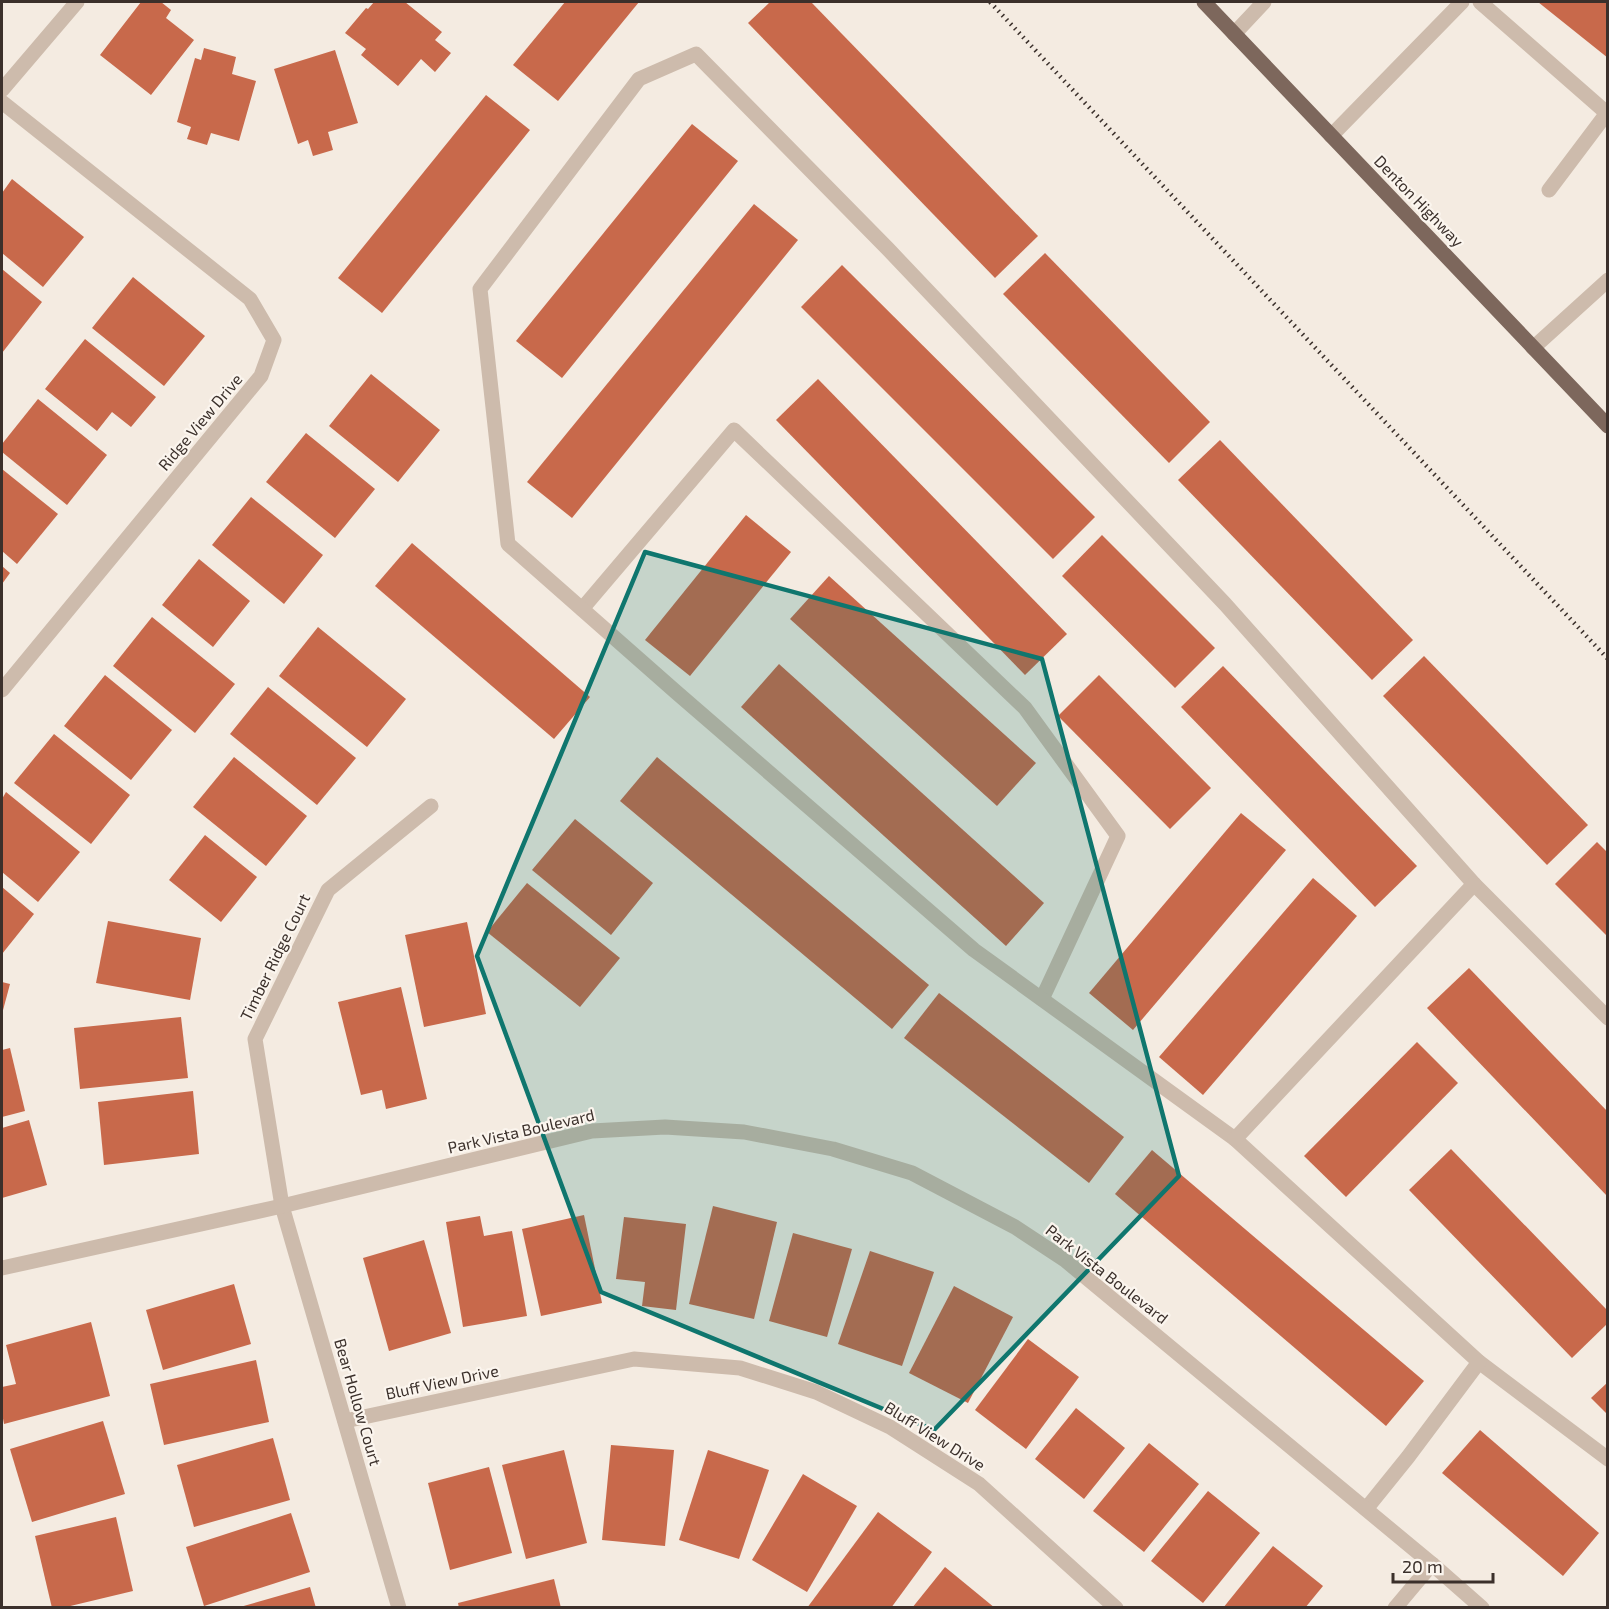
<svg xmlns="http://www.w3.org/2000/svg" width="1609" height="1609" font-family="'Exo 2',sans-serif">
<style>
.building{fill:#c8694b}
.lines{fill:none;stroke-linecap:round;stroke-linejoin:round}
.service{stroke:#cdbbac;stroke-width:15}
.minor{stroke:#cdbbac;stroke-width:15}
.tertiary{stroke:#cdbbac;stroke-width:15}
.primary{stroke:#7d675c;stroke-width:15}
.rail{stroke:#3b302b;stroke-width:4.5;stroke-dasharray:1.5 4.5;stroke-linecap:butt}
.marked{fill:#0f766e;fill-opacity:0.2;stroke:#0f766e;stroke-width:4.5;stroke-linejoin:round}
.labels{text-anchor:middle;stroke-width:4.5;stroke-linejoin:round;paint-order:stroke}
.street-label{font-size:16px;fill:#3b302b;stroke:#fbf5ee}
</style>
<rect width="100%" height="100%" fill="#f4ebe1"/>
<!-- building -->
<g class="building">
<path d="M141 2H161L171 10 166 18 194 40 151 95 100 55Z"/>
<path d="M374 2H405L442 32 435 40 451 53 435 72 421 59 398 86 361 55 366 49 345 33 366 8 368 9Z"/>
<path d="M565 2H639L558 101 513 65Z"/>
<path d="M770 2H811L1038 236 995 278 748 23Z"/>
<path d="M1538 2H1608V58Z"/>
<path d="M204 48 236 57 232 74 256 81 239 141 211 133 207 145 187 139 191 127 177 122 195 58 201 60Z"/>
<path d="M335 50 358 123 328 132 333 150 313 156 308 140 298 144 274 69Z"/>
<path d="M486 95 530 130 382 313 338 278Z"/>
<path d="M692 124 738 161 562 378 516 341Z"/>
<path d="M12 179 84 237 43 287 2 253V193Z"/>
<path d="M754 204 798 240 572 518 527 482Z"/>
<path d="M1045 253 1210 422 1169 463 1003 294Z"/>
<path d="M842 265 1095 517 1053 559 801 307Z"/>
<path d="M2 269 42 302 2 353Z"/>
<path d="M133 277 205 336 164 386 92 328Z"/>
<path d="M85 339 156 397 131 427 112 412 97 431 45 389Z"/>
<path d="M371 374 440 430 398 482 329 426Z"/>
<path d="M818 379 1067 634 1025 675 776 420Z"/>
<path d="M38 399 107 455 67 505 2 452V444Z"/>
<path d="M306 433 375 489 335 538 266 482Z"/>
<path d="M1220 440 1413 640 1372 680 1178 480Z"/>
<path d="M2 469 58 514 17 564 2 551Z"/>
<path d="M251 497 323 555 284 604 212 545Z"/>
<path d="M746 515 791 552 690 676 645 640Z"/>
<path d="M1102 535 1215 648 1175 688 1062 576Z"/>
<path d="M412 543 590 697 554 739 375 586Z"/>
<path d="M199 559 250 601 213 647 162 605Z"/>
<path d="M2 566 10 573 2 584Z"/>
<path d="M829 576 1036 763 997 806 790 619Z"/>
<path d="M152 617 235 684 195 733 113 666Z"/>
<path d="M318 627 406 699 367 747 279 676Z"/>
<path d="M1424 656 1588 825 1547 865 1383 696Z"/>
<path d="M779 664 1044 903 1006 946 741 707Z"/>
<path d="M1223 666 1417 866 1375 907 1181 707Z"/>
<path d="M105 675 172 730 131 780 64 726Z"/>
<path d="M1099 675 1211 788 1170 829 1058 716Z"/>
<path d="M268 687 356 758 317 805 230 734Z"/>
<path d="M54 734 130 795 91 844 14 783Z"/>
<path d="M234 757 307 816 266 866 193 807Z"/>
<path d="M657 757 929 985 892 1029 620 801Z"/>
<path d="M6 792 80 852 38 902 2 872V799Z"/>
<path d="M1241 813 1286 850 1133 1030 1089 993Z"/>
<path d="M575 819 653 883 611 935 532 870Z"/>
<path d="M205 835 257 877 221 922 169 880Z"/>
<path d="M1597 842 1608 853V937L1555 884Z"/>
<path d="M1313 878 1357 916 1203 1095 1159 1057Z"/>
<path d="M527 883 620 958 580 1007 487 932Z"/>
<path d="M2 887 34 914 2 954Z"/>
<path d="M108 921 201 938 190 1000 96 983Z"/>
<path d="M467 922 486 1014 424 1027 405 935Z"/>
<path d="M1469 968 1608 1112V1197L1427 1008Z"/>
<path d="M2 982 10 984 2 1014Z"/>
<path d="M401 987 427 1099 386 1109 382 1090 361 1095 338 1002Z"/>
<path d="M939 993 1124 1137 1089 1183 904 1038Z"/>
<path d="M181 1017 188 1078 80 1089 74 1028Z"/>
<path d="M1417 1042 1458 1083 1346 1197 1304 1156Z"/>
<path d="M10 1048 25 1111 2 1117V1050Z"/>
<path d="M193 1091 199 1154 104 1165 98 1102Z"/>
<path d="M29 1120 47 1185 2 1198V1128Z"/>
<path d="M1451 1149 1608 1311V1323L1572 1358 1409 1190Z"/>
<path d="M1152 1150 1424 1381 1386 1426 1115 1194Z"/>
<path d="M713 1206 777 1222 754 1319 689 1304Z"/>
<path d="M584 1215 602 1303 541 1316 522 1229Z"/>
<path d="M480 1216 484 1236 512 1231 527 1316 463 1327 446 1222Z"/>
<path d="M624 1217 686 1224 676 1310 642 1306 645 1282 616 1279Z"/>
<path d="M793 1233 852 1249 827 1337 769 1321Z"/>
<path d="M424 1240 451 1333 389 1351 363 1258Z"/>
<path d="M870 1251 934 1272 902 1366 838 1344Z"/>
<path d="M234 1284 251 1344 163 1370 146 1310Z"/>
<path d="M954 1286 1013 1317 968 1403 909 1373Z"/>
<path d="M91 1322 110 1396 4 1424 2 1413V1387L16 1384 6 1345Z"/>
<path d="M1028 1339 1079 1377 1026 1449 975 1410Z"/>
<path d="M256 1360 269 1422 164 1445 150 1384Z"/>
<path d="M1608 1382V1415L1591 1398Z"/>
<path d="M1076 1408 1125 1448 1084 1499 1035 1459Z"/>
<path d="M103 1421 125 1494 32 1522 10 1449Z"/>
<path d="M1480 1430 1599 1533 1563 1576 1442 1473Z"/>
<path d="M273 1438 290 1500 194 1527 177 1465Z"/>
<path d="M1149 1443 1199 1484 1144 1552 1093 1511Z"/>
<path d="M611 1445 674 1450 665 1546 602 1540Z"/>
<path d="M564 1450 587 1543 526 1559 502 1465Z"/>
<path d="M708 1450 769 1470 739 1559 679 1540Z"/>
<path d="M489 1467 512 1553 450 1570 428 1483Z"/>
<path d="M803 1474 857 1506 807 1592 752 1560Z"/>
<path d="M1208 1491 1260 1533 1203 1603 1151 1561Z"/>
<path d="M878 1512 932 1552 891 1608H807Z"/>
<path d="M291 1513 310 1572 204 1606 186 1547Z"/>
<path d="M116 1517 133 1591 62 1608H52L35 1536Z"/>
<path d="M1273 1546 1323 1586 1305 1608H1223Z"/>
<path d="M945 1567 995 1608H912Z"/>
<path d="M554 1579 561 1608H459L458 1603Z"/>
<path d="M310 1587 316 1608H240V1607Z"/>
</g>
<g class="lines">
<!-- service -->
<g class="service">
<path d="M1480 2 1608 114"/>
<path d="M1234 34 1264 2"/>
<path d="M1331 136 1462 2"/>
<path d="M1549 190 1607 113"/>
<path d="M1533 348 1608 280"/>
<path d="M582 609 734 430 1025 708 1118 836 1042 999"/>
<path d="M1608 1018 1474 884 1225 604 888 249 696 54 639 79 480 289 508 544 676 692 974 950 1235 1139 1479 1362 1608 1459"/>
<path d="M1235 1139 1474 884"/>
<path d="M1366 1509 1408 1457 1479 1362"/>
</g>
<!-- minor -->
<g class="minor">
<path d="M2 90 77 2"/>
<path d="M2 102 250 299 274 340 261 376 2 690"/>
<path d="M345 1421 634 1359 740 1368 816 1392 890 1427 979 1484 1116 1608"/>
<path d="M399 1608 282 1206 255 1039 328 890 431 806"/>
<path d="M1395 1608 1432 1564"/>
</g>
<!-- tertiary -->
<path class="tertiary" d="M2 1268 282 1206 592 1131 665 1127 744 1132 833 1149 912 1173 1015 1227 1065 1260 1432 1564 1482 1608"/>
<!-- primary -->
<path class="primary" d="M1204 2 1608 426"/>
<!-- rail -->
<path class="rail" d="M990 2 1608 659"/>
</g>
<!-- marked area -->
<path class="marked" d="M645 552 1042 659 1179 1176 934 1430 601 1292 477 956Z"/>
<g class="labels">
<!-- street labels -->
<g class="street-label">
<text transform="translate(1419 201) rotate(46)" y="6">Denton Highway</text>
<text transform="translate(200 422) rotate(-50)" y="6">Ridge View Drive</text>
<text transform="translate(275 957) rotate(-64)" y="6">Timber Ridge Court</text>
<text transform="translate(521 1131) rotate(-13)" y="6">Park Vista Boulevard</text>
<text transform="translate(1107 1274) rotate(38)" y="6">Park Vista Boulevard</text>
<text transform="translate(442 1382) rotate(-12)" y="6">Bluff View Drive</text>
<text transform="translate(358 1402) rotate(74)" y="6">Bear Hollow Court</text>
<text transform="translate(935 1436) rotate(32)" y="6">Bluff View Drive</text>
</g>
</g>
<!-- border -->
<rect width="1609" height="1609" fill="none" stroke="#3b302b" stroke-width="6"/>
<!-- scale -->
<path d="M1393 1573v9h100v-9" fill="none" stroke="#3b302b" stroke-width="3"/>
<text x="1402" y="1573" font-size="18" fill="#3b302b" stroke="#fbf5ee" stroke-width="4.5" paint-order="stroke">20 m</text>
</svg>
